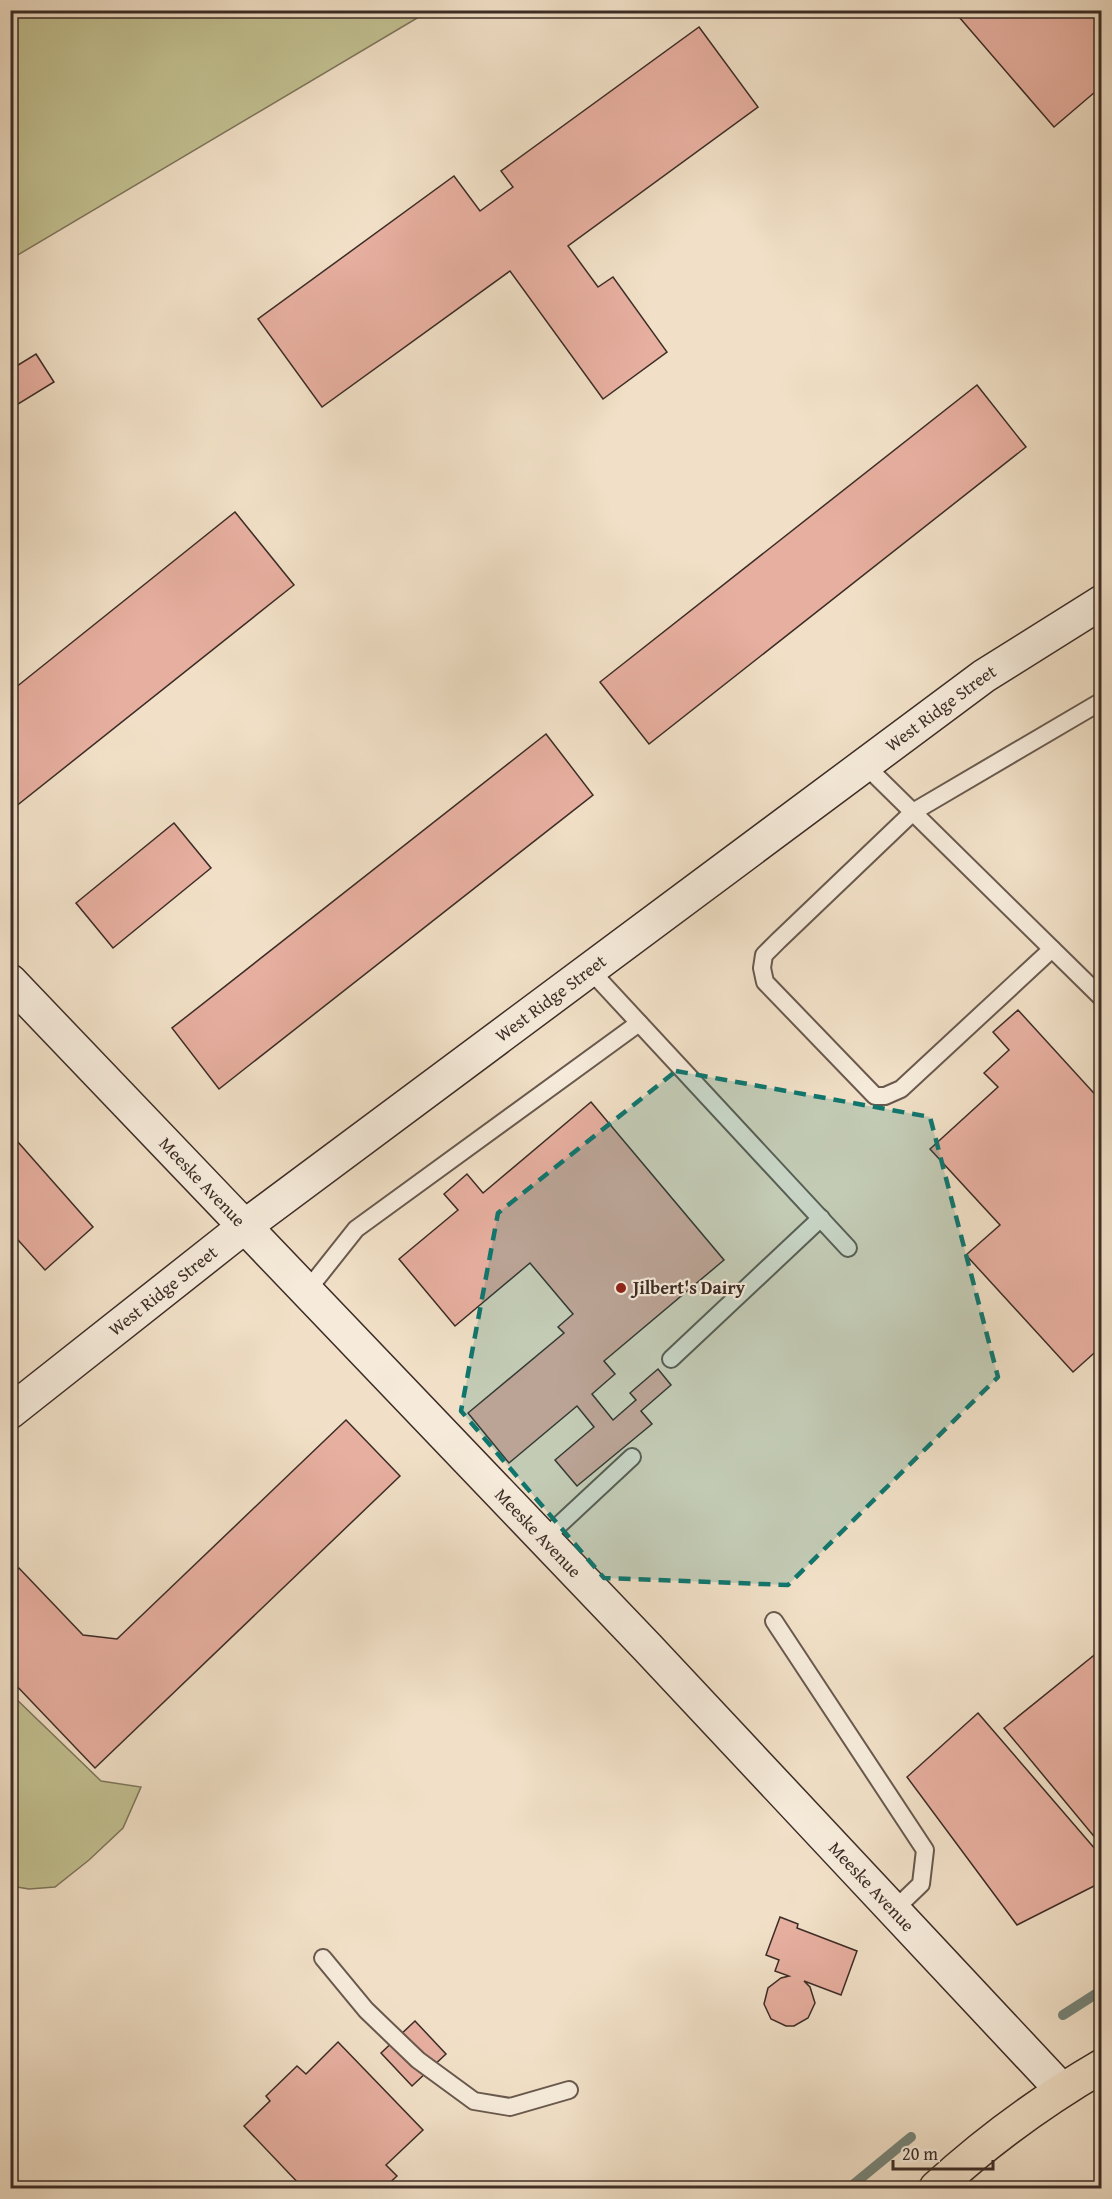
<svg xmlns="http://www.w3.org/2000/svg" width="1112" height="2199" font-family="'Gentium Book Plus',serif">
<style>
.green{fill:#c2c091;stroke:#7f765c;stroke-width:1.5}
.lines{fill:none;stroke-linecap:round;stroke-linejoin:round}
.stream{stroke:#768478;stroke-width:10}
.building{fill:#e7afa0;stroke:#3c2c26;stroke-width:1.5}
.lane-casing{stroke:#69594e;stroke-width:20}
.secondary-casing{stroke:#3c2c26;stroke-width:36}
.primary-casing{stroke:#3c2c26;stroke-width:36}
.lane{stroke:#f6ebdb;stroke-width:16}
.secondary{stroke:#f6ebdb;stroke-width:33}
.primary{stroke:#f1e0c7;stroke-width:33}
.marked{fill:#0f766e;fill-opacity:0.2;stroke:#0f766e;stroke-width:4.5;stroke-dasharray:12 8;stroke-linejoin:round}
.poi-dot{fill:#8f2418;stroke:#f6ebdb;stroke-width:2}
.labels{text-anchor:middle;stroke-width:4.5;stroke-linejoin:round;paint-order:stroke}
.street-label{font-size:18px;fill:#3c2c26;stroke:#f6ebdb}
.poi-label{font-size:18px;font-weight:bold;fill:#3c2c26;stroke:#f6ebdb;text-anchor:start}
</style>
<rect width="100%" height="100%" fill="#f1e0c7"/>
<filter id="stains"><feTurbulence type="fractalNoise" baseFrequency=".00333" numOctaves="4"/><feColorMatrix values="0 0 0 0 .2 0 0 0 0 .09 0 0 0 0 .02 0 0 0 .5 -.17"/></filter>
<radialGradient id="worn" r=".72"><stop offset=".6" stop-color="#630" stop-opacity="0"/><stop offset="1" stop-color="#630" stop-opacity=".3"/></radialGradient>
<!-- green -->
<g class="green">
<path d="M11 10H429V11L11 259Z"/>
<path d="M10 1693 101 1781 141 1787 123 1828 89 1860 55 1887 29 1889 11 1886Z"/>
</g>
<g class="lines">
<!-- stream -->
<g class="stream">
<path d="M1063 2015 1102 1990"/>
<path d="M849 2188 911 2137"/>
</g>
</g>
<!-- building -->
<g class="building">
<path d="M953 10H1090L1102 24V86L1054 127Z"/>
<path d="M699 27 758 107 568 246 598 287 613 277 667 352 603 399 510 271 322 407 258 319 454 176 480 211 513 187 501 171Z"/>
<path d="M36 354 54 382 10 409V370Z"/>
<path d="M977 385 1026 447 649 744 600 682Z"/>
<path d="M235 512 294 585 10 811V692Z"/>
<path d="M546 734 593 795 219 1089 172 1028Z"/>
<path d="M174 823 211 868 113 948 76 903Z"/>
<path d="M1018 1010 1102 1102V1346L1073 1372 966 1255 1000 1225 930 1149 998 1087 984 1073 1009 1050 993 1032Z"/>
<path d="M591 1102 724 1260 604 1361 615 1374 592 1394 613 1420 636 1400 630 1393 658 1369 671 1385 641 1411 652 1424 577 1486 555 1460 594 1427 577 1406 509 1463 468 1413 564 1333 558 1327 573 1314 530 1263 455 1326 399 1259 458 1210 444 1194 467 1174 483 1193Z"/>
<path d="M10 1133 93 1227 45 1270 10 1231Z"/>
<path d="M346 1420 400 1476 95 1768 10 1679V1577L19 1568 83 1635 117 1639Z"/>
<path d="M1098 1652 1102 1657V1846L1004 1728Z"/>
<path d="M978 1713 1102 1857V1882L1017 1925 907 1777Z"/>
<path d="M780 1917 798 1924 797 1928 857 1951 841 1995 804 1981 810 1987 815 2003 808 2018 794 2026H786L771 2019 764 2004 768 1988 781 1978 789 1976 775 1971 779 1960 766 1955Z"/>
<path d="M415 2021 446 2054 412 2086 381 2053Z"/>
<path d="M338 2042 423 2130 386 2165 397 2176 384 2188H303L244 2126 270 2101 266 2096 297 2066 306 2074Z"/>
</g>
<g class="lines">
<!-- lane casing -->
<g class="lane-casing">
<g id="lane">
<path d="M865 765 1102 998"/>
<path d="M1052 949 901 1089 885 1096H875L765 982 762 968 764 955 778 941 913 812 1102 701"/>
<path d="M590 970 848 1248"/>
<path d="M306 1292 356 1229 639 1023"/>
<path d="M671 1359 821 1218"/>
<path d="M544 1539 632 1457"/>
<path d="M774 1621 925 1850 921 1884 894 1910"/>
<path d="M323 1958 366 2010 418 2060 474 2101 510 2107 569 2090"/>
</g>
</g>
<!-- secondary casing -->
<g class="secondary-casing">
<g id="secondary">
<path id="s1" d="M10 981 647 1647 1061 2089"/>
<path id="s2" d="M10 1412 244 1227 984 676 1102 602"/>
</g>
</g>
<!-- primary casing -->
<g class="primary-casing">
<path id="primary" d="M936 2188C987 2141 1042 2101 1102 2066"/>
</g>
<!-- lane -->
<use href="#lane" class="lane"/>
<!-- secondary -->
<use href="#secondary" class="secondary"/>
<!-- primary -->
<use href="#primary" class="primary"/>
</g>
<!-- marked area -->
<path class="marked" d="M676 1071 930 1117 998 1377 788 1585 604 1578 461 1411 498 1213Z"/>
<!-- markers -->
<circle class="poi-dot" cx="621" cy="1288" r="6"/>
<g class="labels">
<!-- street labels -->
<g class="street-label">
<text dy="6" stroke="none"><textPath href="#s2" startOffset="1167">West Ridge Street</textPath></text>
<text dy="6" stroke="none"><textPath href="#s2" startOffset="681">West Ridge Street</textPath></text>
<text dy="6" stroke="none"><textPath href="#s1" startOffset="278">Meeske Avenue</textPath></text>
<text dy="6" stroke="none"><textPath href="#s2" startOffset="195">West Ridge Street</textPath></text>
<text dy="6" stroke="none"><textPath href="#s1" startOffset="764">Meeske Avenue</textPath></text>
<text dy="6" stroke="none"><textPath href="#s1" startOffset="1250">Meeske Avenue</textPath></text>
</g>
<!-- poi labels -->
<g class="poi-label">
<text x="633" y="1294">Jilbert's Dairy</text>
</g>
</g>
<!-- margin -->
<rect width="1112" height="2199" fill="none" stroke="#f1e0c7" stroke-width="36"/>
<rect x="12" y="12" width="1088" height="2175" fill="none" stroke="#3c2c26" stroke-width="3"/>
<rect x="18" y="18" width="1076" height="2163" fill="none" stroke="#3c2c26" stroke-width="1.5"/>
<!-- scale -->
<path d="M893 2160v9h100v-9" fill="none" stroke="#3c2c26" stroke-width="3"/>
<text x="902" y="2160" font-size="18" fill="#3c2c26" stroke="#f6ebdb" stroke-width="4.5" paint-order="stroke">20 m</text>
<rect width="100%" height="100%" filter="url(#stains)"/>
<rect width="100%" height="100%" fill="url(#worn)"/>
</svg>
